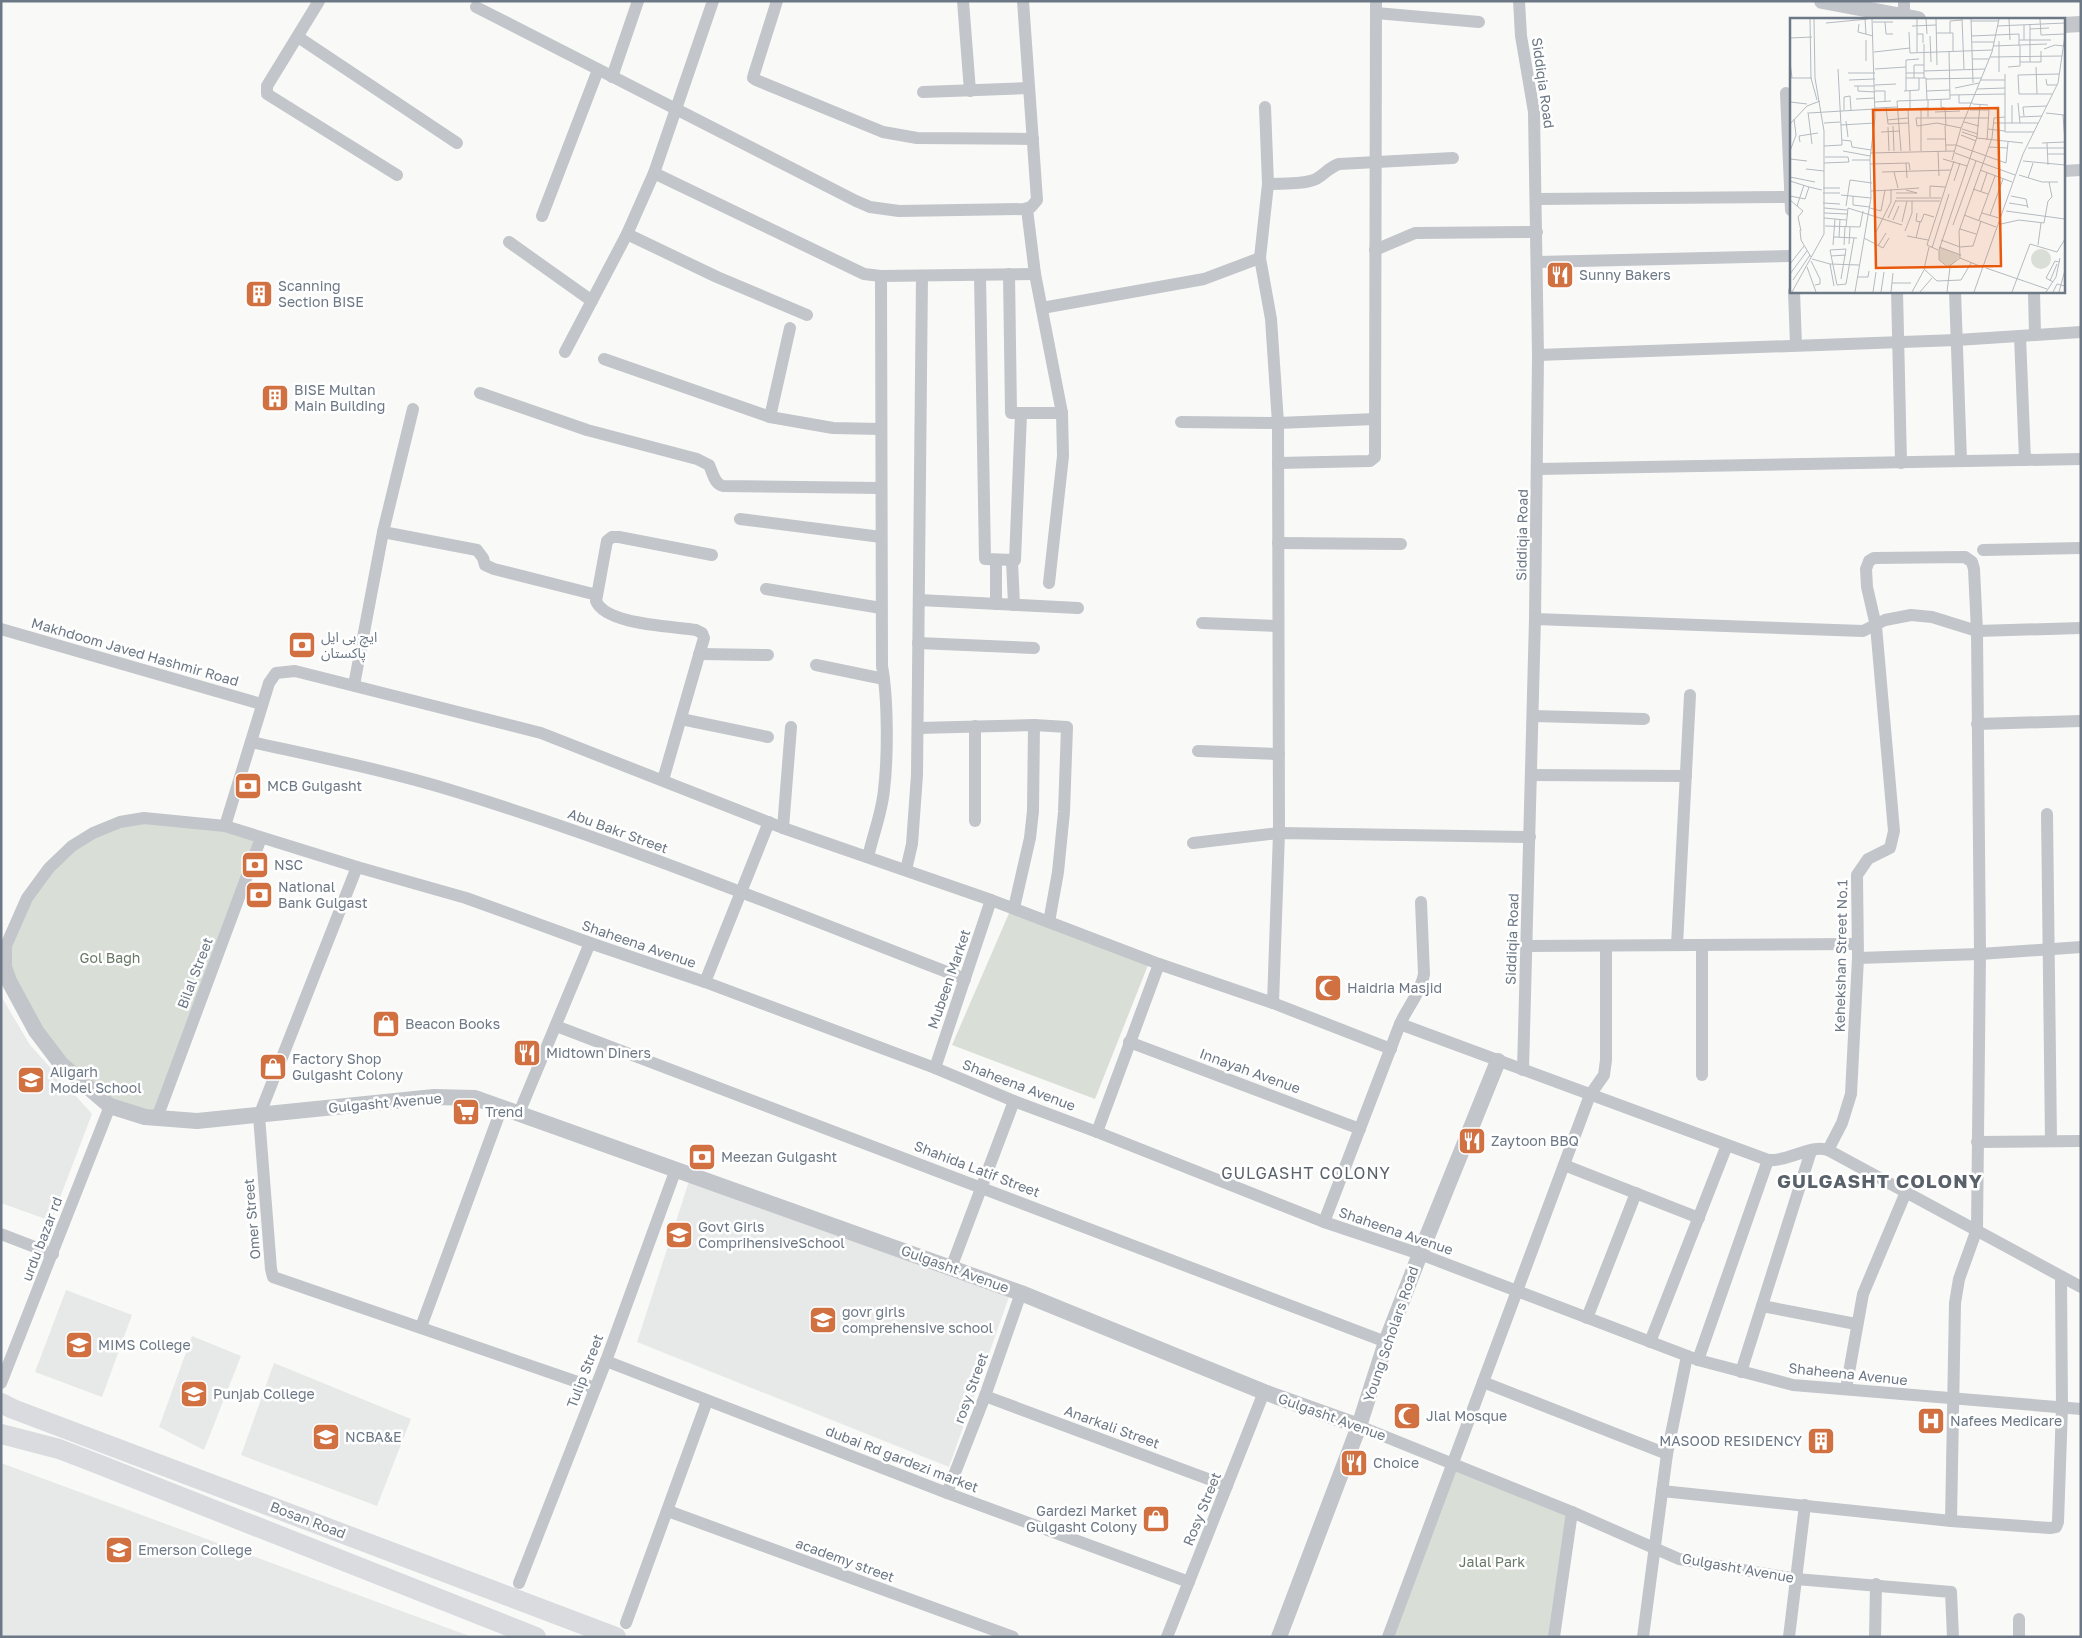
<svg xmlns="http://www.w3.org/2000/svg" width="2082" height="1638" font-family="'Golos Text','Noto Sans Arabic',sans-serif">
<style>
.built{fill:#e7e9e8}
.green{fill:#d9ded7}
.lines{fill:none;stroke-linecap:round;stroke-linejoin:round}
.minor{stroke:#c2c5c9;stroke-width:12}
.tertiary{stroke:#c2c5c9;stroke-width:16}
.primary{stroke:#d9dbdf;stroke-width:20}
.labels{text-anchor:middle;stroke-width:5;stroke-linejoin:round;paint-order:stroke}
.street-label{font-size:14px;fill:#6c7885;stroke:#fff}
.poi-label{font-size:14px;fill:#6c7885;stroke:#fff;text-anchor:start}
.park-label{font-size:14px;fill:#677866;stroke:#fff}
.quarter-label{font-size:16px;letter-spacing:1px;fill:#59626b;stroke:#fff}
.district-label{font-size:19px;font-weight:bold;letter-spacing:1px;fill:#59626b;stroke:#fff}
.inset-road{fill:none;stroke:#b4bac0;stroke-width:1}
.view{fill:#e8590c;fill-opacity:0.15;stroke:#e8590c;stroke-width:2.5}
.inset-edge{fill:none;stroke:#6c7885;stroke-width:2.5}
</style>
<rect width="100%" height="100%" fill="#f9faf8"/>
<!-- built -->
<g class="built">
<path d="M1 996 30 1045 92 1114 51 1221 1 1203Z"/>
<path d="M690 1178 1009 1297 949 1467 637 1342Z"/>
<path d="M66 1290 132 1315 102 1397 35 1372Z"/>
<path d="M192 1336 241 1356 204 1450 159 1427Z"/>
<path d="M274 1363 411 1419 377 1506 241 1455Z"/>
<path d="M1 1463 472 1637H1Z"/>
</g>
<!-- green -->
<g class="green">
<path d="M144 818 261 838 157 1118 110 1106 61 1064 4 967 27 898 72 846Z"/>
<path d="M1013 904 1152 955 1095 1099 952 1045Z"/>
<path d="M1453 1464 1572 1512 1554 1637H1388Z"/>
</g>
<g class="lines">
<!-- minor -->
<g class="minor">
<path d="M319 1 267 86V94L397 175"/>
<path d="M777 1 754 74 753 78 756 80 883 132 917 138 1033 139"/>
<path d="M963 1 970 91"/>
<path d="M1519 1 1521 36 1534 112 1538 355 1535 619 1523 1070"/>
<path d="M1904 1V16"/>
<path d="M476 7 856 201 870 207 899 211 1024 209 1031 207 1037 200 1023 1"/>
<path d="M1376 13 1479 22"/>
<path d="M298 37 457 143"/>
<path d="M612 77 638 1"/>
<path d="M923 92 1029 88"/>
<path d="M1786 93 1791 210"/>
<path d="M1265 107 1268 184 1260 258 1271 319 1278 423 1279 833 1273 1003"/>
<path d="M2063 171 2081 170"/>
<path d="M654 173 864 274 881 276 1035 274"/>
<path d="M1268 184C1283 183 1302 185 1316 179 1325 174 1328 168 1339 164L1453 158"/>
<path d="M1536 199 1791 197"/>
<path d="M1027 209 1035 274 1062 413 1063 456 1049 583"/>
<path d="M542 216 598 70"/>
<path d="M627 234 717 277 807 315"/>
<path d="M509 242 592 301"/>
<path d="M1375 250 1415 233 1537 232"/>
<path d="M1537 262 1791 256"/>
<path d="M1009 274 1011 413H1062"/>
<path d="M980 275 985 559 1015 560 1021 414"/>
<path d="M1794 291 1796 345"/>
<path d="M1897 291 1901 463"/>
<path d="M1955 291 1961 461"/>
<path d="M2034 291 2035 335"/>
<path d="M1042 308 1204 279 1260 258"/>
<path d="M2020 336 2025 460"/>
<path d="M565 352 627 234 654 173 713 1"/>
<path d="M1538 355 1957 340 2081 332"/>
<path d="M604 359 770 417 833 428 881 429"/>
<path d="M480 393 587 430 697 459 709 465C713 473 714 484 723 486L881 488"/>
<path d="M770 417 790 328"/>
<path d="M1181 422 1278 423 1375 419"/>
<path d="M1278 463 1370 461 1375 457 1376 1"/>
<path d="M1538 469 2081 459"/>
<path d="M740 519 881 537"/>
<path d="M383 532 477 550 483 558 485 565 494 569 597 595"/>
<path d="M1278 543 1401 544"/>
<path d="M1983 550 2081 548"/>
<path d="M1012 561 1014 605"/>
<path d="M766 589 881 608"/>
<path d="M919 600 1078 608"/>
<path d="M996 604V560"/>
<path d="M1535 619 1863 631 1885 620 1911 615 1932 617 1977 631 2081 628"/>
<path d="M1202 623 1278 626"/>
<path d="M1 629 261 704"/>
<path d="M918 643 1034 648"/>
<path d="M699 654 768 655"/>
<path d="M816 665 884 679"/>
<path d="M354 685 383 532 413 409"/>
<path d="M1533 716 1644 719"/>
<path d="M681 719 768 737"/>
<path d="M1977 724 2081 721"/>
<path d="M975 726V821"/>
<path d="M918 728 1034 725 1067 727 1064 812 1058 872 1049 922"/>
<path d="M251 742C319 757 389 771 457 792 629 845 796 914 965 979"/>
<path d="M1198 751 1279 754"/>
<path d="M1532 775 1686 776"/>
<path d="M663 780 704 638 702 633 696 630C672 626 606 625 596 601L607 541 612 537H619L712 555"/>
<path d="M2047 814 2051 1141"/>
<path d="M225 826 269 683 276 673 295 671 541 733 783 828 991 900 1159 964 1273 1003 1391 1049"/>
<path d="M783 828 791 727"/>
<path d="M1193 843 1279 833 1530 837"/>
<path d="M868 857C873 835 882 812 884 790 888 756 888 699 882 666L881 276"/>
<path d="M357 867 259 1116 271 1269 273 1277 595 1388"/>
<path d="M906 870 912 844 917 775 922 276"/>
<path d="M1014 908 1030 838 1033 811 1034 725"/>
<path d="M1677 945 1690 695"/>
<path d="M1702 945V1075"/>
<path d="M1527 946 1857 944"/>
<path d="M4 950 27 898 49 868 72 846 93 833 120 822 144 818 225 826 357 867 466 898 590 943 705 982 935 1068 1014 1101 1097 1132 1324 1222 1420 1254 1698 1360 1793 1385 2081 1409"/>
<path d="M1858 958 1980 954 2081 947"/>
<path d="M705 982 769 822"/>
<path d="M1400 1024 1768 1160C1788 1162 1811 1144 1828 1150L2081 1287"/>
<path d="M556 1026 1386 1342"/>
<path d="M1129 1042 1360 1129"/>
<path d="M935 1068 991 900"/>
<path d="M519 1113 590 943"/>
<path d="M157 1118 261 838"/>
<path d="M1097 1132 1159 964"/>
<path d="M1977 1142 2081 1141"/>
<path d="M1828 1150 1842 1123 1851 1094 1858 958 1857 875 1868 859 1890 848 1894 831 1876 626 1867 587 1866 569 1869 561 1874 558 1965 557 1972 562 1974 569 1977 631 1980 954 1977 1229 1959 1279 1955 1303 1951 1521"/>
<path d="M1564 1165 1699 1218"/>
<path d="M1324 1222 1400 1024C1407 1008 1421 992 1424 974L1421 902"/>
<path d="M1 1234 53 1254"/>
<path d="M951 1268 1014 1101"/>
<path d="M1762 1306 1856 1324"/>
<path d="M1587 1318 1636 1193"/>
<path d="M421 1327 502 1107"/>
<path d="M1650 1342 1727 1145"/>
<path d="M1698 1360 1768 1160"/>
<path d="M606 1361 947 1493 1189 1582"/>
<path d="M1741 1372 1811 1151"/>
<path d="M1483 1382 1667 1454"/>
<path d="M1 1383 110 1106"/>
<path d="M1846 1389 1863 1294 1906 1192"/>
<path d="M985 1396 1227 1486"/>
<path d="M1359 1426 1572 1512 1679 1559 1796 1579 1951 1592 1953 1637"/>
<path d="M1662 1491 1951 1521 2050 1528 2056 1527 2058 1522 2062 1408 2061 1278"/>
<path d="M947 1493 985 1396 1021 1293"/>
<path d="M668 1511 1013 1637"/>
<path d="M519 1583 606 1361 676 1169"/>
<path d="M2019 1619V1637"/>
<path d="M626 1623 707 1401"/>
<path d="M1167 1637 1264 1392"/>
<path d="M1388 1637 1590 1095 1604 1075 1606 1060V946"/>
<path d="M1554 1637 1572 1512"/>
<path d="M1643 1637 1667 1454 1687 1356"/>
<path d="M1789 1637 1805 1505"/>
<path d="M1875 1637 1876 1584"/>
</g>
<!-- tertiary -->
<g class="tertiary">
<path d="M1822 1 1918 19"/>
<path d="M2063 25 2081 24"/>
<path d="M1 950H4V967L9 981 36 1031 61 1064 110 1106 145 1117 197 1121 434 1097 475 1098 1021 1293 1264 1392 1359 1426"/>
<path d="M1279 1637 1359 1426 1386 1342 1420 1254 1498 1061"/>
</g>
<!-- primary -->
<g class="primary">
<path d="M1 1403 13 1409 616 1637"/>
<path d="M1 1434 59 1449 98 1464 536 1637"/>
</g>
</g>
<!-- icons -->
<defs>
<g id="restaurant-square" transform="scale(1.4375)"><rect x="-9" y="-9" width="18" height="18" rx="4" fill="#d17040" stroke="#fff"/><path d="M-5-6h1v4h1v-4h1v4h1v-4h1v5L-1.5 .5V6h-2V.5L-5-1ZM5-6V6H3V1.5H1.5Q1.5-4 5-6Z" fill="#fff"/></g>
<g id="building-square" transform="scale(1.4375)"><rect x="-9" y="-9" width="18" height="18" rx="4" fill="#d17040" stroke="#fff"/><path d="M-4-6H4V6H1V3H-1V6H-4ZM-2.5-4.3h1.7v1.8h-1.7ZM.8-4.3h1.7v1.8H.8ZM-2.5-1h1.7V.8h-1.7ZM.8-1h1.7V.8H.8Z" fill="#fff"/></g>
<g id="bank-square" transform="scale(1.4375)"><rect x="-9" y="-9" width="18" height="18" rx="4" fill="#d17040" stroke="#fff"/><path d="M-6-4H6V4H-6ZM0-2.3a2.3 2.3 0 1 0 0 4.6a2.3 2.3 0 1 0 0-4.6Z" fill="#fff"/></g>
<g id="mosque-square" transform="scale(1.4375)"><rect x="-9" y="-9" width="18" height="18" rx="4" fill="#d17040" stroke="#fff"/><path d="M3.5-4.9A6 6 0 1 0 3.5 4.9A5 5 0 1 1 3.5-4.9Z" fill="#fff"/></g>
<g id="shop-square" transform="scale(1.4375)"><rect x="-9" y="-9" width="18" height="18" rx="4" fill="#d17040" stroke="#fff"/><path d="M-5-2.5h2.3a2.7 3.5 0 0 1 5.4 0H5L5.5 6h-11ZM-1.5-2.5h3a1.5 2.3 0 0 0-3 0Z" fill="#fff"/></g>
<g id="university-square" transform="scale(1.4375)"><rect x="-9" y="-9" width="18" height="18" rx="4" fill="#d17040" stroke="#fff"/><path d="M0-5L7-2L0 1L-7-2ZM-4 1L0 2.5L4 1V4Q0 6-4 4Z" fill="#fff"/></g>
<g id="supermarket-square" transform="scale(1.4375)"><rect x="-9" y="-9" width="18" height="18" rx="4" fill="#d17040" stroke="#fff"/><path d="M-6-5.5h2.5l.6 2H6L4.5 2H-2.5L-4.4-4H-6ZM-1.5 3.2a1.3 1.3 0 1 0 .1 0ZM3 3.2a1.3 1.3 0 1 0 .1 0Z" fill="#fff"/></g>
<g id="school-square" transform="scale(1.4375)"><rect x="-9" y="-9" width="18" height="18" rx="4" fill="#d17040" stroke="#fff"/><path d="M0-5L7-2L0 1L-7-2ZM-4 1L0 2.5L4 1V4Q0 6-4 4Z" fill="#fff"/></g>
<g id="hospital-square" transform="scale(1.4375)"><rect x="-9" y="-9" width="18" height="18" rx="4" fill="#d17040" stroke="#fff"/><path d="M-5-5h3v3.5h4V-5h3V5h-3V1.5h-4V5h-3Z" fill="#fff"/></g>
</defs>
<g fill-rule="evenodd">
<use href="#restaurant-square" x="1560" y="275"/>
<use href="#building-square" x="259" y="294"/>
<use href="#building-square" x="275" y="398"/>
<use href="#bank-square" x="302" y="645"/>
<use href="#bank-square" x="248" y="786"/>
<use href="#bank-square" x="255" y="865"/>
<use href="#bank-square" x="259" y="895"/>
<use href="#mosque-square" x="1328" y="988"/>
<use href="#shop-square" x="386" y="1024"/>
<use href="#restaurant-square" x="527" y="1053"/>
<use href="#shop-square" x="273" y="1067"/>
<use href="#university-square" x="31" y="1080"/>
<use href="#supermarket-square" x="466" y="1112"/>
<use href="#restaurant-square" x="1472" y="1141"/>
<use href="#bank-square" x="702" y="1157"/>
<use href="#school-square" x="679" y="1235"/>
<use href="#university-square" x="823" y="1320"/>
<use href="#school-square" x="79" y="1345"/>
<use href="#school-square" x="194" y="1394"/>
<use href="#mosque-square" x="1407" y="1416"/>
<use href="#hospital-square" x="1931" y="1421"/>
<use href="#university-square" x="326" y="1437"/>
<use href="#building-square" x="1821" y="1441"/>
<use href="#restaurant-square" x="1354" y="1463"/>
<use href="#shop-square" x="1156" y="1519"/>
<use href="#university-square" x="119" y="1550"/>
</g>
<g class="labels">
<!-- street labels -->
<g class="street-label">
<text transform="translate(1543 83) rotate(82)" y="5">Siddiqia Road</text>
<text transform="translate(1522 535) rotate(-89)" y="5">Siddiqia Road</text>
<text transform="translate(135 652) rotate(16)" y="5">Makhdoom Javed Hashmir Road</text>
<text transform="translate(618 831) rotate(20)" y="5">Abu Bakr Street</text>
<text transform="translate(1512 939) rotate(-88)" y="5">Siddiqia Road</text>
<text transform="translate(639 944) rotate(19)" y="5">Shaheena Avenue</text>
<text transform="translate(1841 956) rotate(-89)" y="5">Kehekshan Street No.1</text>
<text transform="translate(195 973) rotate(-69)" y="5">Bilal Street</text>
<text transform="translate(949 979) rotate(-71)" y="5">Mubeen Market</text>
<text transform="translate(1250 1071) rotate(20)" y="5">Innayah Avenue</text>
<text transform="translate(1019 1085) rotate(21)" y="5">Shaheena Avenue</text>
<text transform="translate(385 1103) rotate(-5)" y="5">Gulgasht Avenue</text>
<text transform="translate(977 1169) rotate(21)" y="5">Shahida Latif Street</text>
<text transform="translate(252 1219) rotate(-95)" y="5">Omer Street</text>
<text transform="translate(1396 1231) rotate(19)" y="5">Shaheena Avenue</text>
<text transform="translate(42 1239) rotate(-69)" y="5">urdu bazar rd</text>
<text transform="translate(955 1269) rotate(20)" y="5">Gulgasht Avenue</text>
<text transform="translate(1391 1334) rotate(-71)" y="5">Young Scholars Road</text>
<text transform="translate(585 1371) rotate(-69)" y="5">Tulip Street</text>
<text transform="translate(1848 1374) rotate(6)" y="5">Shaheena Avenue</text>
<text transform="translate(971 1388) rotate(-70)" y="5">rosy Street</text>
<text transform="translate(1332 1417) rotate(20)" y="5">Gulgasht Avenue</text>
<text transform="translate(1112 1427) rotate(20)" y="5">Anarkali Street</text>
<text transform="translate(902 1459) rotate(21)" y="5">dubai Rd gardezi market</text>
<text transform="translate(1202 1509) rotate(-68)" y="5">Rosy Street</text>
<text transform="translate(308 1520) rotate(21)" y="5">Bosan Road</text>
<text transform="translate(845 1560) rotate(20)" y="5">academy street</text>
<text transform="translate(1738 1568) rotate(10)" y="5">Gulgasht Avenue</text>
</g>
<!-- poi labels -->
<g class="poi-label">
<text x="1579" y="280">Sunny Bakers</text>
<text x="278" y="291">Scanning<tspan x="278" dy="16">Section BISE</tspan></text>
<text x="294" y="395">BISE Multan<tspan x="294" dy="16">Main Building</tspan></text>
<text x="321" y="642">ایچ بی ایل<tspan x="321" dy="16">پاکستان</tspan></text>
<text x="267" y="791">MCB Gulgasht</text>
<text x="274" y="870">NSC</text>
<text x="278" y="892">National<tspan x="278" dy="16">Bank Gulgast</tspan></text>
<text x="1347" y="993">Haidria Masjid</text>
<text x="405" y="1029">Beacon Books</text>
<text x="546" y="1058">Midtown Diners</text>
<text x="292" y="1064">Factory Shop<tspan x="292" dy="16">Gulgasht Colony</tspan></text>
<text x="50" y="1077">Aligarh<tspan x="50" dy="16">Model School</tspan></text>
<text x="485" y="1117">Trend</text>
<text x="1491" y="1146">Zaytoon BBQ</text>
<text x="721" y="1162">Meezan Gulgasht</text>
<text x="698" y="1232">Govt Girls<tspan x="698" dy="16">ComprihensiveSchool</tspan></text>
<text x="842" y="1317">govr girls<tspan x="842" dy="16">comprehensive school</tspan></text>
<text x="98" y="1350">MIMS College</text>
<text x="213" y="1399">Punjab College</text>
<text x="1426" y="1421">Jlal Mosque</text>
<text x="1950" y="1426">Nafees Medicare</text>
<text x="345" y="1442">NCBA&amp;E</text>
<text x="1802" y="1446" text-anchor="end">MASOOD RESIDENCY</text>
<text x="1373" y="1468">Choice</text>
<text x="1137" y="1516" text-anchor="end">Gardezi Market<tspan x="1137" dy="16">Gulgasht Colony</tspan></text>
<text x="138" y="1555">Emerson College</text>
</g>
<!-- park labels -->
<g class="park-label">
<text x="110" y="963">Gol Bagh</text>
<text x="1492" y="1567">Jalal Park</text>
</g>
<!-- quarter labels -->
<g class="quarter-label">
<text x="1306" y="1179">GULGASHT COLONY</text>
</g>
<!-- district labels -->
<g class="district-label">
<text x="1880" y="1188">GULGASHT COLONY</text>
</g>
</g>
<!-- overview -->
<g transform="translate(1790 18)">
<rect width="275" height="275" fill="#f9faf8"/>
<path d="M149 229 171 237 160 249 149 242ZM241 241a10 10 0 1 1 20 0a10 10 0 1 1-20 0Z" fill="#d9ded7"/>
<path class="inset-road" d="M20 1 21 60 27 82M75 1 76 16M127 1V34M136 1 137 16M146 1 147 47M172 1 174 51M181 1 183 65M219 1 220 22M250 1 251 17M181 3H209M83 4H103M95 4 96 16H103M36 5 78 1M69 6 68 14 83 18M240 6V44M234 7V22M122 8 146 7M207 8 275 5M240 11 259 10M119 14 120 35 202 32M146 15H163V33M160 15V3L172 2M127 16H133V25M251 17 275 16M140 18 141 44M181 18 229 16V28M0 20 22 19M229 22H261M209 23V54M182 24H204M134 26V60M203 28 257 26M254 31 265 27 274 28M84 34 120 30M200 39 272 38M182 41H199M76 43V22M0 44 2 60M230 44H251V33M218 49 230 48V28M246 49 247 76M85 51 116 49M134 53 195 51M58 55H85M116 55H134M215 56V114H244M0 60H22M116 60H136L137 82M124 60V47H134M136 61 191 60M256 61 257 67H267M59 62 85 61M190 62H215M85 67 106 66M64 68H85M68 68V73L85 74M165 70 189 65M187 71 215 70M120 72V91M85 73H95V84M114 73 129 72V60M116 73V42L129 41M136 73 160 72M262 76H229L228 57 269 56M160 77 215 76M169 77V85H183M66 81 85 80M151 81V89L155 90 156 108M138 82V99M0 84 17 86M85 84 101 83M228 85 230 105M183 86 198 87M222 87V105M96 89 98 106 119 105M85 90 108 89M131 90V133M108 91 138 90M118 91 120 133M54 92V79L60 78 61 92M180 92H199L197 122M18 94 22 126M145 94 170 93M19 95 85 91M256 95 274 97M273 97 275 124M234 98 233 89 257 88M230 99 252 98M97 102 118 100M56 103 58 119M174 104 189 108M34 105 50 104M204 105H248M0 106 17 88 30 83M51 107 85 105M103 108 104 133M155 108 156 133M98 109 99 133M171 110 147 105 127 108 126 100H199M172 111 188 116M198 111 215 113M91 114 110 113M172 114 187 119M171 117 186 123M187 120 233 125M137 121H156M52 122 61 123 62 129 81 132M10 124 9 118 28 115M252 125 275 124M257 125 258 147M156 127H166L216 145 218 124M34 128 52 127 48 51M199 129 217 130M238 130H275M0 133 6 117 4 101M53 133 80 138M111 133 107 83 160 81 159 33M148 133 149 158M80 135 165 133M165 135 225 157M257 136H275M0 141 17 143M153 141 177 148M62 142H80M162 142 171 110 202 34 209 1M233 143 275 147M34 145 59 144 58 139H35M116 145 117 160M80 146 119 145 120 152M16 151 34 153M190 152 222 164M92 154 161 152M104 154 108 170M229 157 252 164H268M0 159 25 164M238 160 243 145M0 163 19 169M164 163 170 145M33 170H50M183 171 198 176M100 172 129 170M81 173 101 172V184L86 214M191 173 197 155M33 175H50M106 175H127L116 172M51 177 81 180M0 178 15 181 19 169 32 172M63 178V187L80 189M221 178 236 181 238 190M140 179V168L155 169M106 180H151M0 182 13 193 8 199 11 213M106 183H150M33 185 50 186M219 185 238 188M7 188 14 167M56 188 60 162 82 165M34 190 57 192M80 190 91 193 95 172M216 193 275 201M34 195 57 196M127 195 126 203 131 204 134 196 144 199M192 195 209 200M174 197 206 209M200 197 213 161M34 200 56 202M98 200 106 182M103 202 109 188M189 202 205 158M112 204 117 183M211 206 229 202 254 205 258 183 262 179 259 164M163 207 186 143M35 208 70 209 73 193M56 209 58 190 112 207M170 211 186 216M10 212 11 222 21 239M115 213 122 195V183M117 218 138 222M44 219 67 220M49 219 50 201M74 220 93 230 99 220M126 220 130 204M151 222 170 229 183 228 191 203M59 226 60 209M43 227 45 201M54 227 55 209M248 227 251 205M88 228 96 215M139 229 134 251 147 263 171 262 181 245M149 229 171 237M142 230 159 176M148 232 137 227 164 143M41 238 56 237M170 240 192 249M22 241 40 246 69 247M21 243 30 261V266L25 267M0 246 14 228M40 246 44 268M17 249 26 274M158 249 149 242V232L187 119 190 87M158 249 170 240 169 213 202 120 204 100 215 99M196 250 257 271M0 256 17 233M67 259H78L79 253M51 261 56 231 40 232 47 267 56 266 64 220M3 262 20 237M260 263 267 246M263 264 256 260 265 243 269 244M102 265H121M2 274 34 216V113L25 60 24 1M65 274 81 180 80 141 85 99 82 1M83 274 86 254M91 274 94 254M101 274 103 255M122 274 134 252M130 274 142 260M157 274 160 249M184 274 233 136 268 65 275 17M222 274 240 226 267 234 275 221M256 274 266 259 270 240M263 274 267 266 275 268M269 274 275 252"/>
<path class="view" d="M208 90 211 248 86 250 83 92Z"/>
<rect width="275" height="275" class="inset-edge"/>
</g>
<!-- border -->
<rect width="2082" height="1638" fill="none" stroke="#6c7885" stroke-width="5"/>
</svg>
